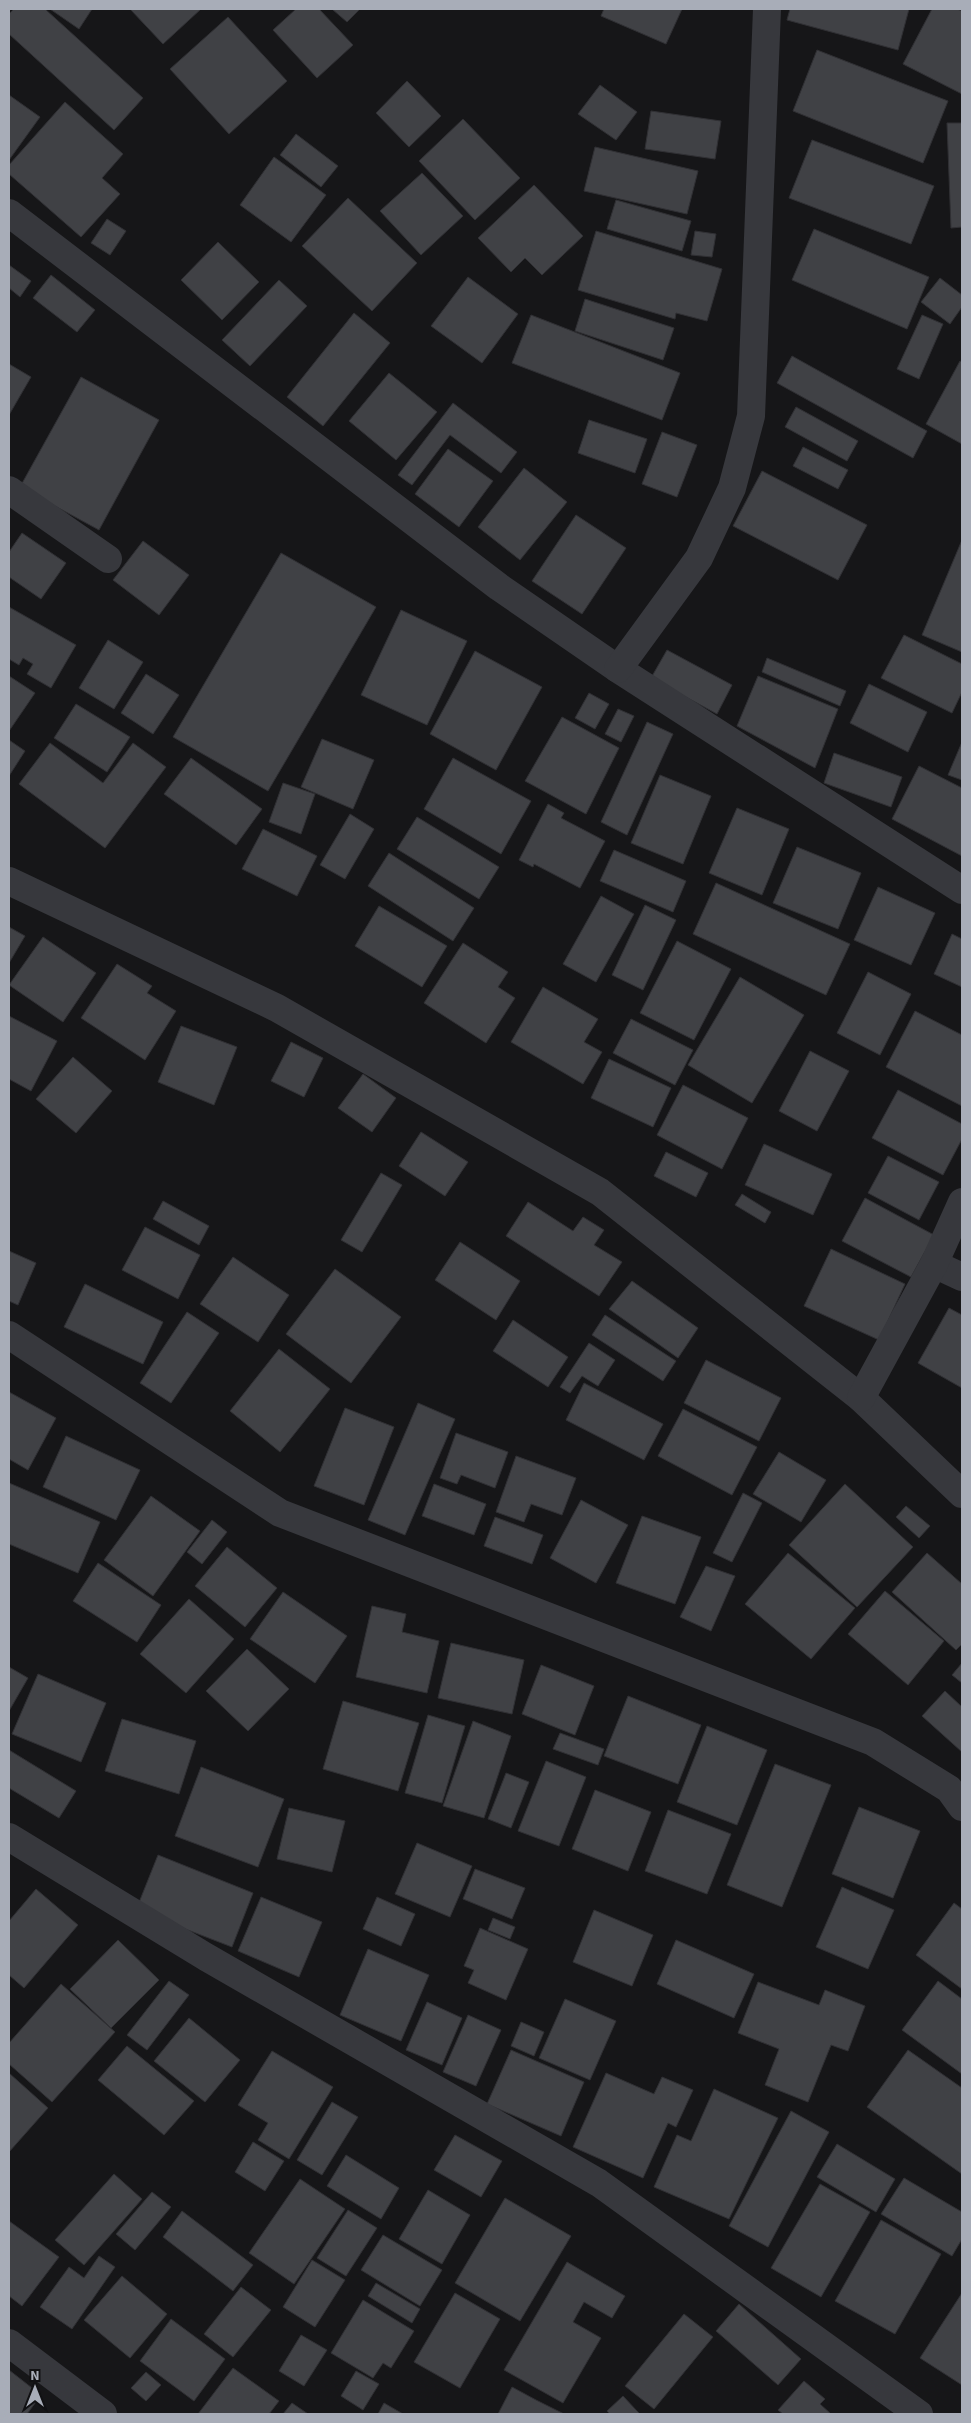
<svg xmlns="http://www.w3.org/2000/svg" width="971" height="2423" font-family="'Source Sans 3',sans-serif">
<style>
.building{fill:#404145;stroke:#303034}
.lines{fill:none;stroke-linecap:round;stroke-linejoin:round}
.minor{stroke:#37383d;stroke-width:28}
</style>
<rect width="100%" height="100%" fill="#161618"/>
<!-- building -->
<g class="building">
<path d="M14 9H45L143 98 114 130 9 34V14Z"/>
<path d="M50 9H92L79 29Z"/>
<path d="M130 9H201L163 44Z"/>
<path d="M296 9H319L353 45 317 78 273 30Z"/>
<path d="M332 9H360L347 22Z"/>
<path d="M604 9H682L666 44 601 16Z"/>
<path d="M790 9H909L898 50 787 20Z"/>
<path d="M932 9H957L962 11V94L903 64Z"/>
<path d="M228 17 287 81 229 134 170 69Z"/>
<path d="M817 50 948 101 923 163 793 111Z"/>
<path d="M407 81 441 116 409 147 376 113Z"/>
<path d="M600 85 637 112 616 140 578 114Z"/>
<path d="M9 95 40 117 9 160Z"/>
<path d="M65 102 123 154 102 178 120 194 81 237 9 174V165Z"/>
<path d="M651 111 721 121 715 159 645 149Z"/>
<path d="M463 119 520 178 475 220 419 161Z"/>
<path d="M947 123H962V227L951 228Z"/>
<path d="M296 134 338 166 321 187 280 155Z"/>
<path d="M812 140 934 186 911 244 789 198Z"/>
<path d="M595 147 698 171 687 214 584 191Z"/>
<path d="M274 157 326 195 291 242 240 205Z"/>
<path d="M422 173 463 216 421 255 380 211Z"/>
<path d="M534 185 583 236 542 275 525 258 511 272 478 238Z"/>
<path d="M348 198 417 263 372 311 302 246Z"/>
<path d="M616 200 691 221 682 251 607 229Z"/>
<path d="M107 219 126 231 110 255 91 243Z"/>
<path d="M814 229 929 277 907 329 792 280Z"/>
<path d="M596 231 722 269 707 321 676 313 675 319 578 290Z"/>
<path d="M695 231 716 234 712 257 691 255Z"/>
<path d="M218 242 259 282 222 320 181 280Z"/>
<path d="M9 265 31 281 20 297 9 288Z"/>
<path d="M51 275 95 310 77 332 33 298Z"/>
<path d="M468 277 518 314 482 363 431 326Z"/>
<path d="M940 278 962 295V307L950 324 921 302Z"/>
<path d="M279 280 307 306 250 366 222 340Z"/>
<path d="M585 299 674 328 663 360 575 331Z"/>
<path d="M354 313 390 343 323 426 287 397Z"/>
<path d="M531 315 680 373 662 420 512 363Z"/>
<path d="M922 315 943 324 919 379 897 369Z"/>
<path d="M792 356 927 431 913 458 777 383Z"/>
<path d="M960 361 962 362V444L926 424Z"/>
<path d="M9 364 31 377 9 415Z"/>
<path d="M389 373 437 412 396 460 349 421Z"/>
<path d="M81 377 159 420 99 530 20 487Z"/>
<path d="M453 403 517 452 501 473 450 435 412 485 398 475Z"/>
<path d="M796 407 858 441 847 461 785 427Z"/>
<path d="M589 420 647 439 635 473 578 453Z"/>
<path d="M662 432 697 445 677 497 642 484Z"/>
<path d="M803 447 848 470 838 489 793 466Z"/>
<path d="M448 449 493 481 459 527 415 494Z"/>
<path d="M524 468 567 502 520 560 478 527Z"/>
<path d="M762 471 867 525 838 580 733 526Z"/>
<path d="M576 515 626 548 582 614 532 581Z"/>
<path d="M22 533 66 563 41 599 9 577V552Z"/>
<path d="M962 540V652L922 635Z"/>
<path d="M143 541 189 575 159 615 113 580Z"/>
<path d="M281 553 376 607 268 791 173 737Z"/>
<path d="M9 607 76 645 51 688 27 674 33 664 23 658 19 665 9 659Z"/>
<path d="M401 610 467 641 427 725 361 695Z"/>
<path d="M904 635 962 664V692L952 713 881 678Z"/>
<path d="M108 640 143 662 114 709 79 688Z"/>
<path d="M667 650 732 685 717 714 651 678Z"/>
<path d="M475 651 542 687 496 770 430 734Z"/>
<path d="M767 658 846 691 840 706 762 672Z"/>
<path d="M146 674 179 695 153 734 121 713Z"/>
<path d="M9 676 35 693 9 731Z"/>
<path d="M758 676 838 709 815 768 737 726Z"/>
<path d="M869 684 927 712 908 752 850 723Z"/>
<path d="M589 693 609 704 595 729 575 718Z"/>
<path d="M76 704 130 737 107 772 54 738Z"/>
<path d="M618 709 634 716 621 742 605 734Z"/>
<path d="M562 717 619 748 586 814 525 781Z"/>
<path d="M647 722 673 734 627 835 601 822Z"/>
<path d="M322 739 374 760 353 809 301 787Z"/>
<path d="M9 740 25 751 9 776Z"/>
<path d="M962 742V780L948 775Z"/>
<path d="M50 743 103 783 133 743 166 767 105 848 19 784Z"/>
<path d="M834 753 902 777 891 807 824 783Z"/>
<path d="M191 758 262 809 236 845 164 794Z"/>
<path d="M453 758 531 801 501 854 424 809Z"/>
<path d="M919 766 962 788V856L892 819Z"/>
<path d="M660 775 711 796 683 864 631 843Z"/>
<path d="M283 783 315 794 301 834 269 822Z"/>
<path d="M548 804 564 813 561 818 605 841 580 888 534 864 533 867 519 860Z"/>
<path d="M737 808 789 829 762 895 709 873Z"/>
<path d="M350 814 374 829 345 879 320 865Z"/>
<path d="M417 817 499 867 479 899 397 849Z"/>
<path d="M263 829 317 856 297 896 242 869Z"/>
<path d="M797 847 861 873 838 929 773 903Z"/>
<path d="M614 850 686 881 673 912 600 881Z"/>
<path d="M389 853 474 908 453 941 368 886Z"/>
<path d="M716 883 850 944 826 995 693 934Z"/>
<path d="M878 887 935 913 911 965 854 940Z"/>
<path d="M601 896 634 914 596 982 563 964Z"/>
<path d="M645 905 676 920 643 990 612 975Z"/>
<path d="M379 906 447 946 422 987 355 946Z"/>
<path d="M9 927 25 936 9 963Z"/>
<path d="M952 934 962 939V987L934 974Z"/>
<path d="M43 937 96 973 63 1022 9 985Z"/>
<path d="M677 941 731 969 694 1040 640 1013Z"/>
<path d="M463 943 508 972 498 987 515 998 486 1043 424 1003Z"/>
<path d="M117 964 152 986 147 993 176 1011 145 1060 81 1018Z"/>
<path d="M868 972 911 994 880 1055 837 1033Z"/>
<path d="M740 977 804 1015 752 1103 688 1065Z"/>
<path d="M543 987 598 1019 584 1042 602 1052 583 1084 511 1042Z"/>
<path d="M915 1011 962 1035V1106L886 1067Z"/>
<path d="M9 1016 57 1041 31 1091 9 1079Z"/>
<path d="M631 1019 693 1050 675 1085 613 1053Z"/>
<path d="M181 1026 237 1047 214 1105 158 1082Z"/>
<path d="M291 1042 323 1058 304 1097 271 1081Z"/>
<path d="M810 1051 849 1071 817 1131 779 1111Z"/>
<path d="M73 1057 112 1091 76 1133 36 1099Z"/>
<path d="M609 1059 671 1088 653 1127 591 1098Z"/>
<path d="M363 1074 396 1098 372 1132 338 1108Z"/>
<path d="M683 1085 748 1118 722 1169 657 1135Z"/>
<path d="M898 1090 962 1124V1139L943 1175 872 1138Z"/>
<path d="M421 1132 468 1162 445 1196 399 1166Z"/>
<path d="M764 1144 832 1174 813 1215 745 1185Z"/>
<path d="M666 1152 708 1173 696 1197 654 1176Z"/>
<path d="M888 1156 939 1182 919 1220 868 1193Z"/>
<path d="M381 1173 402 1185 362 1252 341 1240Z"/>
<path d="M742 1194 771 1212 765 1223 735 1205Z"/>
<path d="M865 1198 934 1235 911 1277 842 1241Z"/>
<path d="M163 1201 209 1226 199 1245 153 1219Z"/>
<path d="M528 1202 573 1231 583 1217 604 1230 594 1245 622 1262 599 1296 506 1236Z"/>
<path d="M145 1227 200 1255 178 1299 122 1270Z"/>
<path d="M460 1242 520 1281 496 1320 435 1280Z"/>
<path d="M831 1249 905 1284 879 1340 804 1306Z"/>
<path d="M9 1251 36 1263 18 1305 9 1301Z"/>
<path d="M233 1257 289 1295 258 1342 200 1304Z"/>
<path d="M335 1269 401 1317 351 1383 286 1334Z"/>
<path d="M632 1281 698 1328 678 1358 609 1309Z"/>
<path d="M85 1284 163 1322 143 1364 64 1327Z"/>
<path d="M949 1308 962 1315V1388L918 1363Z"/>
<path d="M187 1312 219 1333 171 1403 140 1383Z"/>
<path d="M605 1315 676 1361 663 1381 592 1335Z"/>
<path d="M513 1320 568 1357 548 1387 493 1351Z"/>
<path d="M589 1343 615 1360 598 1386 582 1376 570 1393 560 1387Z"/>
<path d="M279 1349 330 1389 280 1452 230 1411Z"/>
<path d="M706 1360 781 1398 759 1441 684 1403Z"/>
<path d="M584 1383 663 1424 644 1460 566 1420Z"/>
<path d="M9 1392 56 1418 28 1470 9 1459Z"/>
<path d="M418 1403 455 1419 405 1535 368 1520Z"/>
<path d="M345 1408 394 1427 364 1505 314 1486Z"/>
<path d="M683 1409 757 1447 732 1495 658 1456Z"/>
<path d="M456 1433 508 1452 495 1488 461 1475 457 1484 440 1478Z"/>
<path d="M66 1436 140 1470 116 1520 43 1487Z"/>
<path d="M779 1452 826 1480 801 1522 753 1494Z"/>
<path d="M516 1456 576 1478 562 1515 531 1504 524 1522 496 1512Z"/>
<path d="M9 1483 100 1522 78 1573 9 1544Z"/>
<path d="M434 1484 486 1504 474 1535 422 1516Z"/>
<path d="M845 1484 913 1547 857 1607 789 1545Z"/>
<path d="M743 1493 762 1503 732 1562 713 1553Z"/>
<path d="M151 1496 200 1531 153 1596 104 1560Z"/>
<path d="M581 1500 628 1525 596 1583 550 1558Z"/>
<path d="M906 1506 930 1526 919 1538 896 1517Z"/>
<path d="M642 1516 701 1537 675 1604 616 1583Z"/>
<path d="M495 1517 543 1535 532 1564 484 1546Z"/>
<path d="M212 1520 227 1532 202 1564 187 1552Z"/>
<path d="M227 1547 277 1588 245 1627 195 1586Z"/>
<path d="M788 1553 855 1608 811 1659 745 1604Z"/>
<path d="M927 1553 962 1584V1644L956 1650 892 1592Z"/>
<path d="M98 1563 161 1605 137 1642 73 1601Z"/>
<path d="M706 1566 735 1576 711 1631 680 1617Z"/>
<path d="M885 1591 944 1641 908 1685 848 1634Z"/>
<path d="M283 1592 347 1636 315 1683 250 1639Z"/>
<path d="M189 1599 234 1639 186 1693 140 1654Z"/>
<path d="M372 1606 406 1614 402 1632 439 1641 427 1693 356 1677Z"/>
<path d="M451 1643 524 1660 512 1714 438 1698Z"/>
<path d="M247 1649 289 1689 248 1731 206 1691Z"/>
<path d="M962 1663V1683L952 1675Z"/>
<path d="M541 1665 594 1686 575 1735 522 1714Z"/>
<path d="M9 1667 28 1678 9 1711Z"/>
<path d="M38 1674 106 1703 81 1762 12 1734Z"/>
<path d="M945 1691 962 1707V1752L922 1716Z"/>
<path d="M628 1696 701 1725 678 1784 604 1756Z"/>
<path d="M343 1701 419 1723 398 1791 323 1769Z"/>
<path d="M428 1715 465 1726 442 1803 405 1793Z"/>
<path d="M122 1719 196 1741 179 1794 105 1771Z"/>
<path d="M473 1721 511 1736 484 1818 443 1806Z"/>
<path d="M707 1726 767 1750 737 1825 677 1802Z"/>
<path d="M560 1733 604 1749 598 1765 553 1749Z"/>
<path d="M9 1750 76 1791 59 1818 9 1788Z"/>
<path d="M546 1761 586 1777 559 1846 518 1831Z"/>
<path d="M775 1764 831 1785 782 1907 727 1885Z"/>
<path d="M201 1767 284 1799 258 1867 175 1836Z"/>
<path d="M506 1773 529 1782 511 1828 488 1819Z"/>
<path d="M595 1790 651 1812 628 1871 572 1849Z"/>
<path d="M859 1807 920 1831 893 1898 832 1874Z"/>
<path d="M289 1808 345 1821 332 1872 277 1859Z"/>
<path d="M668 1810 731 1834 707 1894 645 1871Z"/>
<path d="M417 1843 472 1866 450 1917 395 1894Z"/>
<path d="M158 1855 253 1893 232 1947 136 1910Z"/>
<path d="M475 1869 525 1888 512 1919 463 1899Z"/>
<path d="M842 1887 894 1910 868 1969 816 1947Z"/>
<path d="M36 1889 78 1925 24 1988 9 1975V1921Z"/>
<path d="M261 1897 322 1922 299 1977 238 1951Z"/>
<path d="M377 1897 415 1914 401 1946 363 1929Z"/>
<path d="M954 1903 962 1909V1989L916 1955Z"/>
<path d="M594 1910 653 1935 632 1986 573 1962Z"/>
<path d="M493 1918 515 1927 510 1939 488 1930Z"/>
<path d="M480 1928 528 1949 506 2000 468 1983 474 1970 464 1966Z"/>
<path d="M118 1940 159 1980 111 2028 70 1989Z"/>
<path d="M676 1940 754 1974 734 2018 657 1984Z"/>
<path d="M368 1949 429 1975 401 2041 340 2015Z"/>
<path d="M169 1981 189 1995 147 2050 127 2035Z"/>
<path d="M938 1981 962 1999V2074L902 2030Z"/>
<path d="M758 1982 819 2005 825 1990 865 2006 848 2051 831 2045 808 2102 765 2085 779 2049 738 2033Z"/>
<path d="M61 1984 115 2032 52 2102 9 2064V2043Z"/>
<path d="M565 1999 616 2021 590 2080 539 2058Z"/>
<path d="M427 2002 462 2018 442 2065 406 2050Z"/>
<path d="M468 2015 501 2030 476 2086 443 2072Z"/>
<path d="M189 2018 240 2060 205 2102 154 2061Z"/>
<path d="M521 2022 544 2032 534 2056 511 2046Z"/>
<path d="M127 2046 194 2101 164 2135 98 2080Z"/>
<path d="M511 2050 584 2082 561 2136 487 2104Z"/>
<path d="M908 2050 962 2088V2174L867 2107Z"/>
<path d="M272 2051 333 2087 289 2159 258 2140 268 2123 238 2105Z"/>
<path d="M9 2073 48 2108 9 2152Z"/>
<path d="M606 2073 654 2094 662 2077 693 2090 676 2127 668 2123 643 2178 573 2147Z"/>
<path d="M714 2089 778 2118 729 2219 654 2187 677 2135 691 2141Z"/>
<path d="M332 2102 358 2117 322 2175 297 2160Z"/>
<path d="M791 2111 829 2132 768 2247 729 2226Z"/>
<path d="M455 2135 502 2161 481 2197 434 2170Z"/>
<path d="M253 2142 284 2161 265 2191 235 2172Z"/>
<path d="M837 2144 895 2179 876 2212 817 2177Z"/>
<path d="M346 2155 399 2188 381 2219 327 2186Z"/>
<path d="M114 2174 142 2199 84 2265 55 2240Z"/>
<path d="M904 2178 962 2212V2239L952 2256 881 2214Z"/>
<path d="M300 2179 345 2209 294 2284 249 2253Z"/>
<path d="M820 2184 870 2212 821 2297 771 2268Z"/>
<path d="M428 2190 470 2215 442 2264 399 2239Z"/>
<path d="M152 2192 171 2207 135 2250 116 2234Z"/>
<path d="M505 2198 571 2236 520 2321 455 2283Z"/>
<path d="M348 2210 377 2228 346 2276 317 2258Z"/>
<path d="M182 2211 253 2265 233 2291 163 2237Z"/>
<path d="M881 2220 941 2254 895 2334 835 2301Z"/>
<path d="M9 2221 59 2257 22 2306 9 2296Z"/>
<path d="M383 2235 442 2270 420 2306 361 2270Z"/>
<path d="M99 2256 115 2267 72 2329 40 2307 69 2267 84 2278Z"/>
<path d="M312 2260 345 2280 315 2327 283 2307Z"/>
<path d="M567 2262 625 2296 612 2318 584 2302 573 2322 601 2338 563 2403 504 2370Z"/>
<path d="M122 2276 167 2314 130 2358 84 2320Z"/>
<path d="M376 2283 420 2309 412 2323 368 2296Z"/>
<path d="M241 2287 271 2310 233 2357 204 2334Z"/>
<path d="M455 2293 500 2319 460 2388 414 2362Z"/>
<path d="M962 2293V2385L920 2358Z"/>
<path d="M363 2300 414 2331 391 2368 383 2363 373 2378 331 2353Z"/>
<path d="M739 2304 801 2359 778 2385 716 2331Z"/>
<path d="M684 2314 713 2337 654 2409 625 2386Z"/>
<path d="M171 2319 225 2359 194 2401 140 2361Z"/>
<path d="M301 2335 327 2350 304 2386 279 2371Z"/>
<path d="M233 2368 279 2401 269 2414H198Z"/>
<path d="M9 2370 41 2395 27 2414H9Z"/>
<path d="M356 2371 379 2384 363 2410 341 2396Z"/>
<path d="M146 2372 161 2385 146 2401 131 2388Z"/>
<path d="M804 2381 825 2399 820 2404 831 2414H783L778 2410Z"/>
<path d="M512 2387 536 2400 564 2414H498Z"/>
<path d="M623 2396 637 2411 640 2414H610L607 2411Z"/>
<path d="M292 2403 308 2414H283Z"/>
<path d="M384 2403 403 2414H378Z"/>
</g>
<g class="lines">
<!-- minor -->
<g class="minor">
<path d="M9 213 499 587 618 669 962 890"/>
<path d="M9 490 108 559"/>
<path d="M618 669 699 558 732 488 751 416 767 9"/>
<path d="M9 881 277 1008 600 1192 861 1398 962 1494"/>
<path d="M934 1264 962 1277"/>
<path d="M9 1335 280 1513 873 1742 949 1789 962 1807"/>
<path d="M861 1398 934 1264 962 1202"/>
<path d="M9 1837 206 1957 599 2183 919 2414"/>
<path d="M9 2343 103 2414"/>
</g>
</g>
<!-- border -->
<rect width="971" height="2423" fill="none" stroke="#a8adb8" stroke-width="20"/>
<!-- north arrow -->
<g transform="translate(35 2388)" stroke="#111113" stroke-width="4" paint-order="stroke">
<path d="M0-4L9 19L0 12L-9 19Z" fill="#a8adb8"/>
<text y="-8" font-size="14" font-weight="bold" text-anchor="middle" fill="#a8adb8">N</text>
</g>
</svg>
